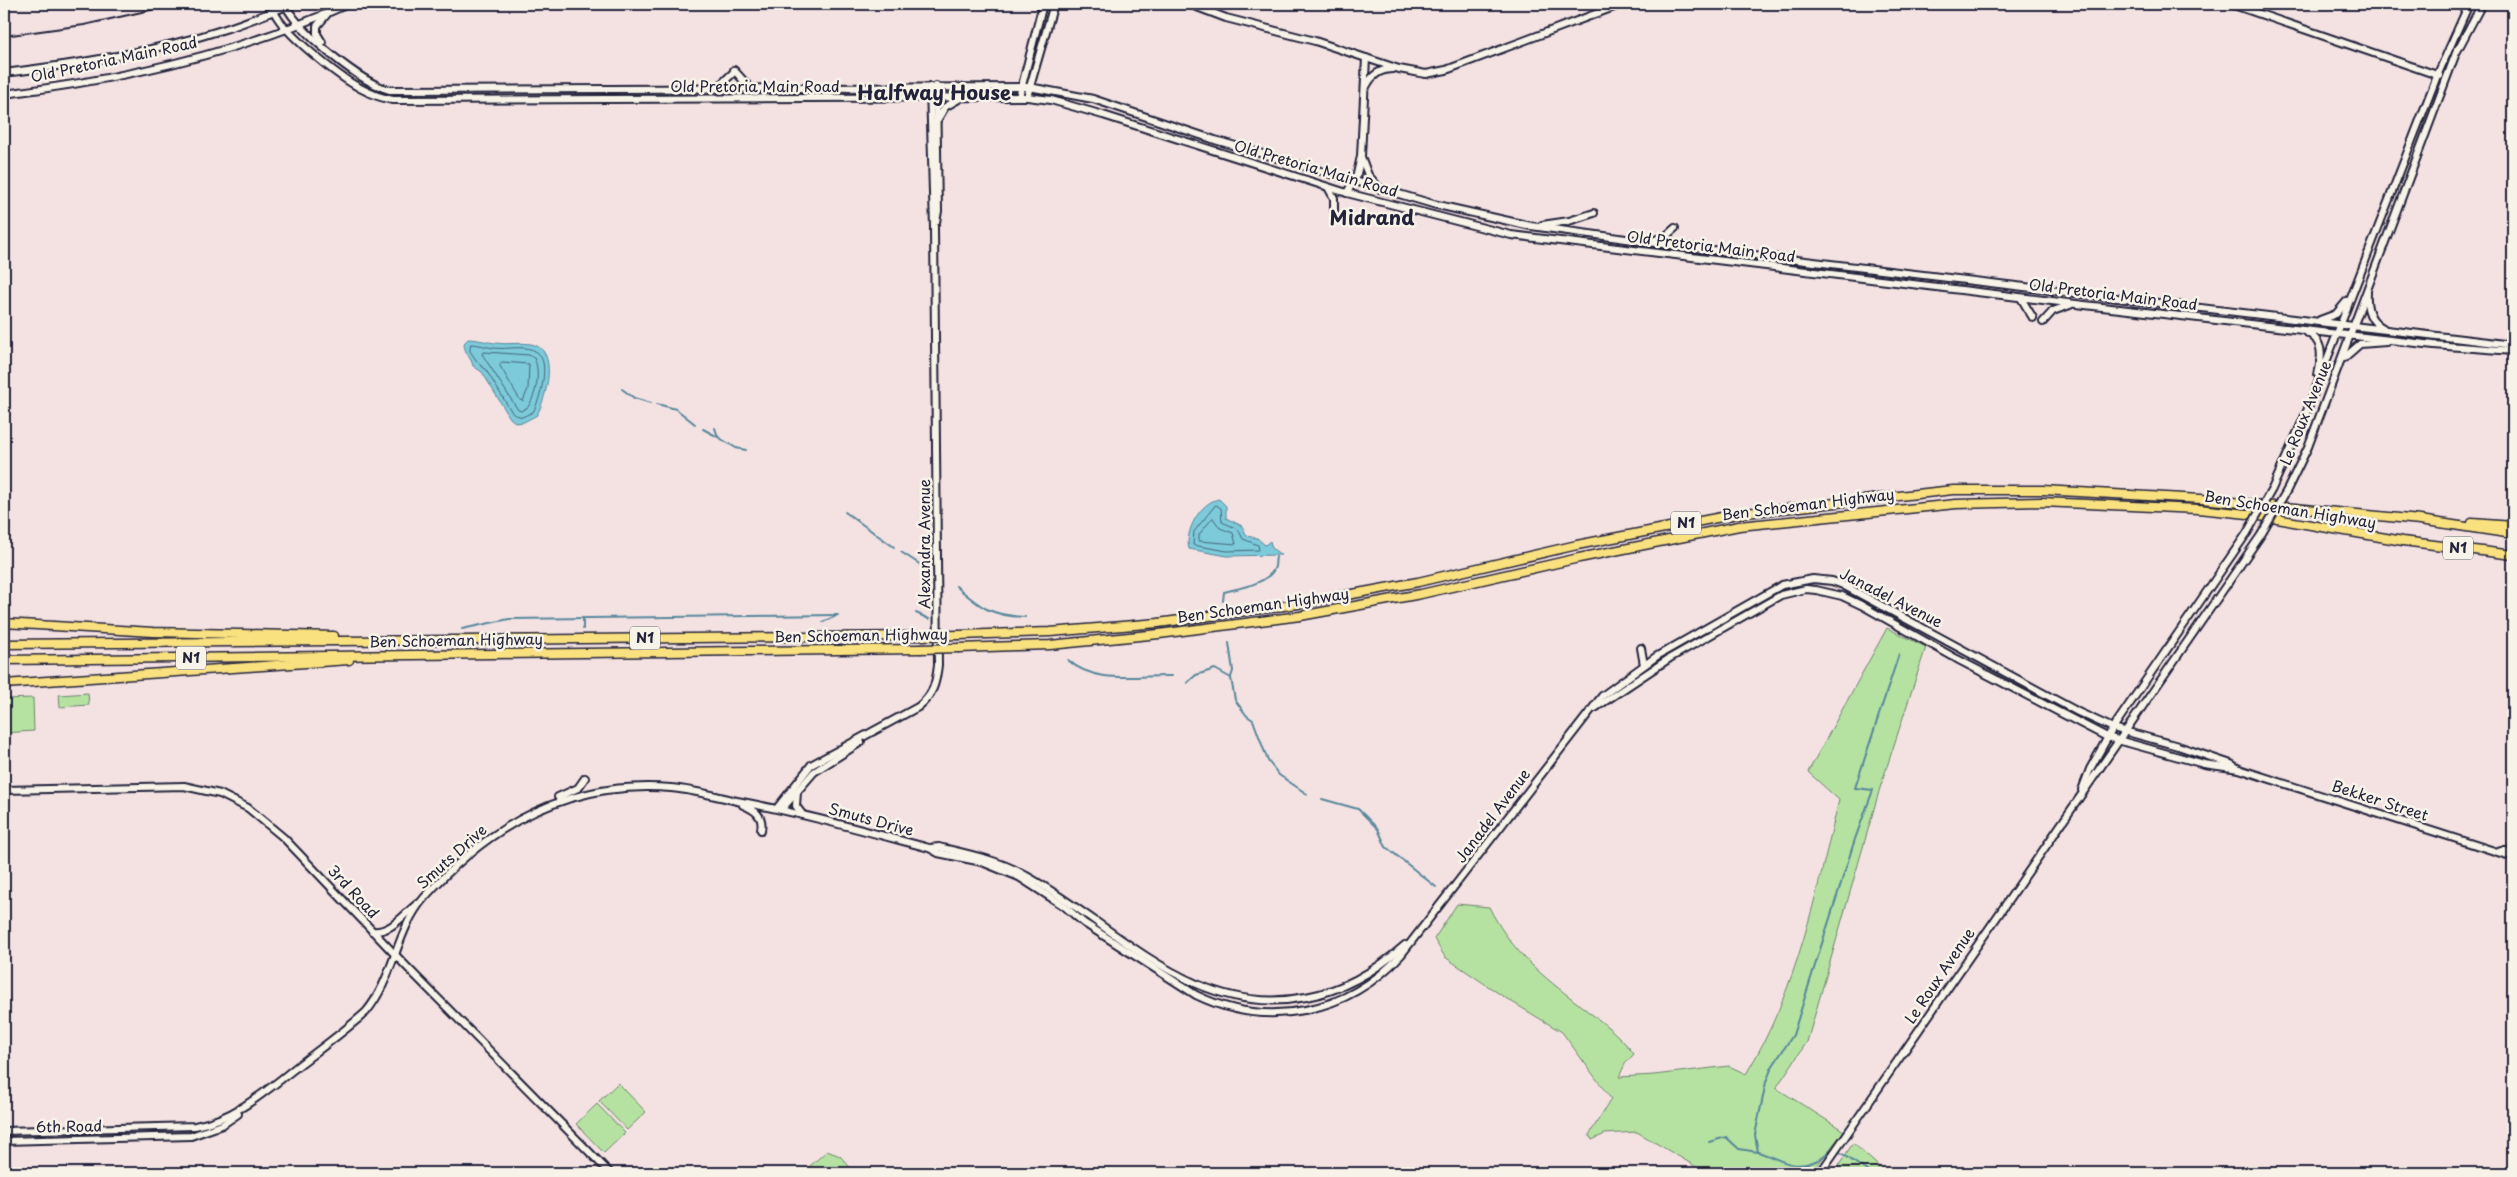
<svg xmlns="http://www.w3.org/2000/svg" width="2517" height="1177" font-family="'Playpen Sans',sans-serif">
<style>
.green{fill:#b5e2a1;stroke:#6c826e}
.water{fill:#7ccada;stroke:#58879a}
.lines{fill:none;stroke-linecap:round;stroke-linejoin:round}
.shore{stroke:#46657b;stroke-width:1}
.stream{stroke:#58879a;stroke-width:2}
.secondary-casing{stroke:#22223b;stroke-width:10}
.highway-casing{stroke:#22223b;stroke-width:11}
.secondary{stroke:#f7f3e8;stroke-width:6}
.highway{stroke:#fae180;stroke-width:8}
.rail{stroke:#22223b;stroke-width:2}
.secondary-bridge-casing{stroke:#22223b;stroke-width:10;stroke-linecap:butt}
.highway-bridge-casing{stroke:#22223b;stroke-width:11;stroke-linecap:butt}
.secondary-bridge{stroke:#f7f3e8;stroke-width:6}
.highway-bridge{stroke:#fae180;stroke-width:8}
.labels{text-anchor:middle;stroke-width:5;stroke-linejoin:round;paint-order:stroke}
.shield{fill:#f7f3e8;stroke:#62616f;stroke-width:1}
.shield-label{font-size:14px;font-weight:bold;fill:#22223b}
.street-label{font-size:15px;fill:#22223b;stroke:#f7f3e8}
.district-label{font-size:20px;font-weight:bold;fill:#22223b;stroke:#f7f3e8}
</style>
<rect width="100%" height="100%" fill="#f4e2e3"/>
<filter id="ink" filterUnits="userSpaceOnUse"><feTurbulence type="fractalNoise" baseFrequency=".02" numOctaves="2"/><feDisplacementMap in="SourceGraphic" scale="10" xChannelSelector="R" yChannelSelector="G"/><feConvolveMatrix kernelMatrix="1 2 1 2 8 2 1 2 1" color-interpolation-filters="sRGB"/></filter>
<g filter="url(#ink)">
<!-- green -->
<g class="green">
<path d="M1887 628 1926 647 1880 788 1807 1042 1776 1088 1844 1131 1811 1173H1715L1700 1169 1637 1132 1605 1134 1592 1140 1589 1135 1611 1099 1562 1032 1507 999 1445 957 1434 939 1457 904 1489 907C1509 947 1536 971 1571 998 1593 1016 1617 1031 1634 1054L1625 1064 1619 1077 1654 1075 1729 1066 1746 1074C1797 991 1816 893 1839 800L1808 772Z"/>
<path d="M88 693 89 705 60 707 59 695Z"/>
<path d="M33 698 34 731 4 733V699Z"/>
<path d="M618 1083 646 1112 627 1130 599 1101Z"/>
<path d="M597 1104 625 1133 604 1153 576 1124Z"/>
<path d="M1853 1143 1886 1173H1834Z"/>
<path d="M827 1151 840 1156 855 1173H802Z"/>
</g>
<!-- water -->
<g class="water">
<path d="M468 339C478 339 486 342 495 343 507 345 519 342 531 344 560 349 546 398 537 415L524 422 516 423 510 418 482 372 473 366C471 357 464 353 464 343Z"/>
<path d="M1219 499 1226 506V518L1242 526 1247 536 1257 538 1265 545 1270 541 1272 548 1281 555 1227 556 1189 549C1184 532 1200 502 1219 499Z"/>
</g>
<g class="lines">
<!-- shore -->
<g class="shore">
<path d="M471 344C479 344 486 347 494 348 507 350 526 344 537 352 551 362 540 400 533 412L522 417 513 414 486 370 478 363 470 351Z"/>
<path d="M485 352 529 355 534 358C541 372 536 395 528 407L521 411 518 410 482 354Z"/>
<path d="M502 362 529 364 528 389 523 401 520 400 500 366Z"/>
<path d="M1216 505 1221 508 1222 522 1238 529 1243 539 1258 545 1259 550 1227 551 1193 545 1194 532Z"/>
<path d="M1213 518 1220 528 1233 533 1236 544 1199 541V535Z"/>
</g>
<!-- stream -->
<g class="stream">
<path d="M622 389 634 398 651 403"/>
<path d="M657 404 676 409 695 424"/>
<path d="M715 428 718 437 736 448 746 450"/>
<path d="M703 429 718 437"/>
<path d="M845 512 894 547"/>
<path d="M901 552 927 569"/>
<path d="M956 586C980 607 991 616 1025 617"/>
<path d="M1223 601 1224 592C1239 588 1267 584 1274 569 1276 566 1275 560 1276 557"/>
<path d="M916 613 929 619"/>
<path d="M583 619V629"/>
<path d="M823 622 836 616"/>
<path d="M462 629 509 619 838 615"/>
<path d="M1229 643 1233 671 1231 677"/>
<path d="M1068 660C1095 685 1138 675 1172 676"/>
<path d="M1187 683 1196 675 1215 669 1231 678 1235 700 1247 716 1253 720 1268 761 1279 775 1307 794"/>
<path d="M1322 799 1358 809 1378 829 1386 847 1436 887"/>
<path d="M1709 1142 1726 1137 1739 1149 1758 1152"/>
<path d="M1870 1173 1834 1148C1828 1151 1824 1157 1818 1160 1793 1172 1781 1159 1758 1152L1755 1135 1766 1082 1772 1067 1793 1035 1855 839 1873 790 1855 788 1899 654"/>
</g>
<!-- secondary casing -->
<g class="secondary-casing">
<g id="secondary">
<path d="M1189 4 1226 18 1315 41 1399 69 1426 74 1446 70 1622 4"/>
<path d="M2231 4 2440 76"/>
<path d="M286 6C299 32 362 84 390 90L1029 87 1093 99 1215 140 1433 204 1531 226 1670 245 2513 345"/>
<path d="M274 11C282 32 339 77 360 88 371 94 381 98 393 100L1027 97 1051 100 1103 115 1347 193 1511 235 2076 304 2434 345 2513 351"/>
<path d="M322 42 317 34V26L327 14"/>
<path d="M734 70 750 88"/>
<path d="M4 73C78 64 154 52 225 29 248 22 270 12 293 4"/>
<path d="M718 87 734 72"/>
<path d="M1366 87C1371 76 1380 69 1393 69"/>
<path d="M4 94C119 80 242 52 348 4"/>
<path d="M1019 97 1043 4"/>
<path d="M1027 97 1054 4"/>
<path d="M938 119 945 107 959 99"/>
<path d="M1362 159 1368 175 1380 189"/>
<path d="M1328 187 1334 198V211"/>
<path d="M1347 193 1357 174 1361 156 1366 58"/>
<path d="M936 222 938 211 936 86"/>
<path d="M1542 225 1569 221 1594 213"/>
<path d="M1652 241 1666 236 1675 228"/>
<path d="M2367 292C2366 307 2369 321 2383 328"/>
<path d="M2021 298 2033 318"/>
<path d="M2320 320 2336 314 2347 301"/>
<path d="M2043 322 2053 311 2070 305"/>
<path d="M2304 331C2325 340 2322 357 2318 375"/>
<path d="M2344 358 2360 344 2386 342"/>
<path d="M2272 489 2307 411 2437 76 2469 4"/>
<path d="M2287 490 2308 447 2456 53 2482 4"/>
<path d="M1641 648 1644 665"/>
<path d="M1595 708 1670 658 1781 595 1806 589 1816 590 1842 596 1861 605 1957 659 2107 737 2204 764 2239 769"/>
<path d="M4 790 184 786 220 794 248 808 284 838 406 966 610 1173"/>
<path d="M2082 790 2090 769 2113 728 2247 533"/>
<path d="M797 792 796 806 802 814"/>
<path d="M558 797 578 788 585 778"/>
<path d="M743 805C755 810 764 816 761 830"/>
<path d="M777 808 811 765 918 707C933 695 936 684 938 665L934 228 930 87"/>
<path d="M782 809 814 772 861 742"/>
<path d="M930 848 939 847C969 854 998 860 1025 875 1115 924 1193 1020 1306 997 1345 990 1376 971 1405 945"/>
<path d="M2501 851H2513"/>
<path d="M372 931C391 933 403 915 417 904"/>
<path d="M4 1131 195 1126C238 1118 269 1088 303 1062 324 1046 346 1030 366 1012 394 979 396 930 424 898 489 824 571 780 671 788 694 790 715 796 737 801 802 813 865 831 929 848L938 853 982 862 1019 877 1064 906 1084 923 1196 995C1268 1030 1348 1013 1401 955L1602 696 1657 656 1782 585 1813 579 1832 581 1843 585 2078 712 2113 728 2178 746 2231 764 2239 769 2513 857"/>
<path d="M4 1141 191 1136 222 1125 238 1114"/>
<path d="M1820 1173 2261 535"/>
</g>
</g>
<!-- highway casing -->
<g class="highway-casing">
<g id="highway">
<path d="M2472 523 2513 526"/>
<path d="M4 623 153 632 334 636"/>
<path d="M959 635 1050 632 1158 623 1298 604 1418 582 1577 545 1737 514 1953 490H2043L2201 499 2420 520 2513 534"/>
<path d="M4 644 920 636"/>
<path d="M959 648 1050 645 1159 634 1300 616 1421 594 1579 558 1739 526 1956 504 2042 502 2198 509 2248 514 2403 541 2513 555"/>
<path d="M4 660 920 649"/>
<path d="M4 684 349 660"/>
</g>
</g>
<!-- secondary -->
<use href="#secondary" class="secondary"/>
<!-- highway -->
<use href="#highway" class="highway"/>
<!-- rail -->
<path class="rail" d="M4 36 84 25 177 4"/>
<!-- secondary-bridge casing -->
<g class="secondary-bridge-casing">
<g id="secondary-bridge">
<path d="M2247 533 2272 489"/>
<path d="M2261 535 2287 490"/>
</g>
</g>
<!-- highway-bridge casing -->
<g class="highway-bridge-casing">
<g id="highway-bridge">
<path d="M920 636 959 635"/>
<path d="M920 649 959 648"/>
</g>
</g>
<!-- secondary-bridge -->
<use href="#secondary-bridge" class="secondary-bridge"/>
<!-- highway-bridge -->
<use href="#highway-bridge" class="highway-bridge"/>
</g>
</g>
<g class="labels">
<!-- shield labels -->
<g class="shield">
<rect x="1671" y="511.5" width="30" height="23" rx="4"/>
<rect x="2443" y="536.5" width="30" height="23" rx="4"/>
<rect x="630" y="626.5" width="30" height="23" rx="4"/>
<rect x="176" y="646.5" width="30" height="23" rx="4"/>
</g>
<g class="shield-label">
<text x="1686" y="528">N1</text>
<text x="2458" y="553">N1</text>
<text x="645" y="643">N1</text>
<text x="191" y="663">N1</text>
</g>
<!-- street labels -->
<g class="street-label">
<text transform="translate(114 60) rotate(-12)" y="5">Old Pretoria Main Road</text>
<text x="755" y="92">Old Pretoria Main Road</text>
<text transform="translate(1316 169) rotate(16)" y="5">Old Pretoria Main Road</text>
<text transform="translate(1711 247) rotate(7)" y="5">Old Pretoria Main Road</text>
<text transform="translate(2113 295) rotate(7)" y="5">Old Pretoria Main Road</text>
<text transform="translate(2306 413) rotate(-68)" y="5">Le Roux Avenue</text>
<text transform="translate(1808 505) rotate(-7)" y="5">Ben Schoeman Highway</text>
<text transform="translate(2290 510) rotate(9)" y="5">Ben Schoeman Highway</text>
<text transform="translate(925 544) rotate(-90)" y="5">Alexandra Avenue</text>
<text transform="translate(1891 598) rotate(27)" y="5">Janadel Avenue</text>
<text transform="translate(1263 606) rotate(-8)" y="5">Ben Schoeman Highway</text>
<text transform="translate(861 636) rotate(-1)" y="5">Ben Schoeman Highway</text>
<text transform="translate(456 641) rotate(-1)" y="5">Ben Schoeman Highway</text>
<text transform="translate(2380 801) rotate(18)" y="5">Bekker Street</text>
<text transform="translate(1493 816) rotate(-53)" y="5">Janadel Avenue</text>
<text transform="translate(871 820) rotate(15)" y="5">Smuts Drive</text>
<text transform="translate(452 857) rotate(-42)" y="5">Smuts Drive</text>
<text transform="translate(353 892) rotate(47)" y="5">3rd Road</text>
<text transform="translate(1940 976) rotate(-56)" y="5">Le Roux Avenue</text>
<text transform="translate(69 1127) rotate(-1)" y="5">6th Road</text>
</g>
<!-- district labels -->
<g class="district-label">
<text x="934" y="100">Halfway House</text>
<text x="1372" y="225">Midrand</text>
</g>
</g>
<!-- margin -->
<rect width="2517" height="1177" fill="none" stroke="#f7f3e8" stroke-width="20"/>
<rect x="10" y="10" width="2497" height="1157" fill="none" stroke="#22223b" stroke-width="2" filter="url(#ink)"/>
</svg>
